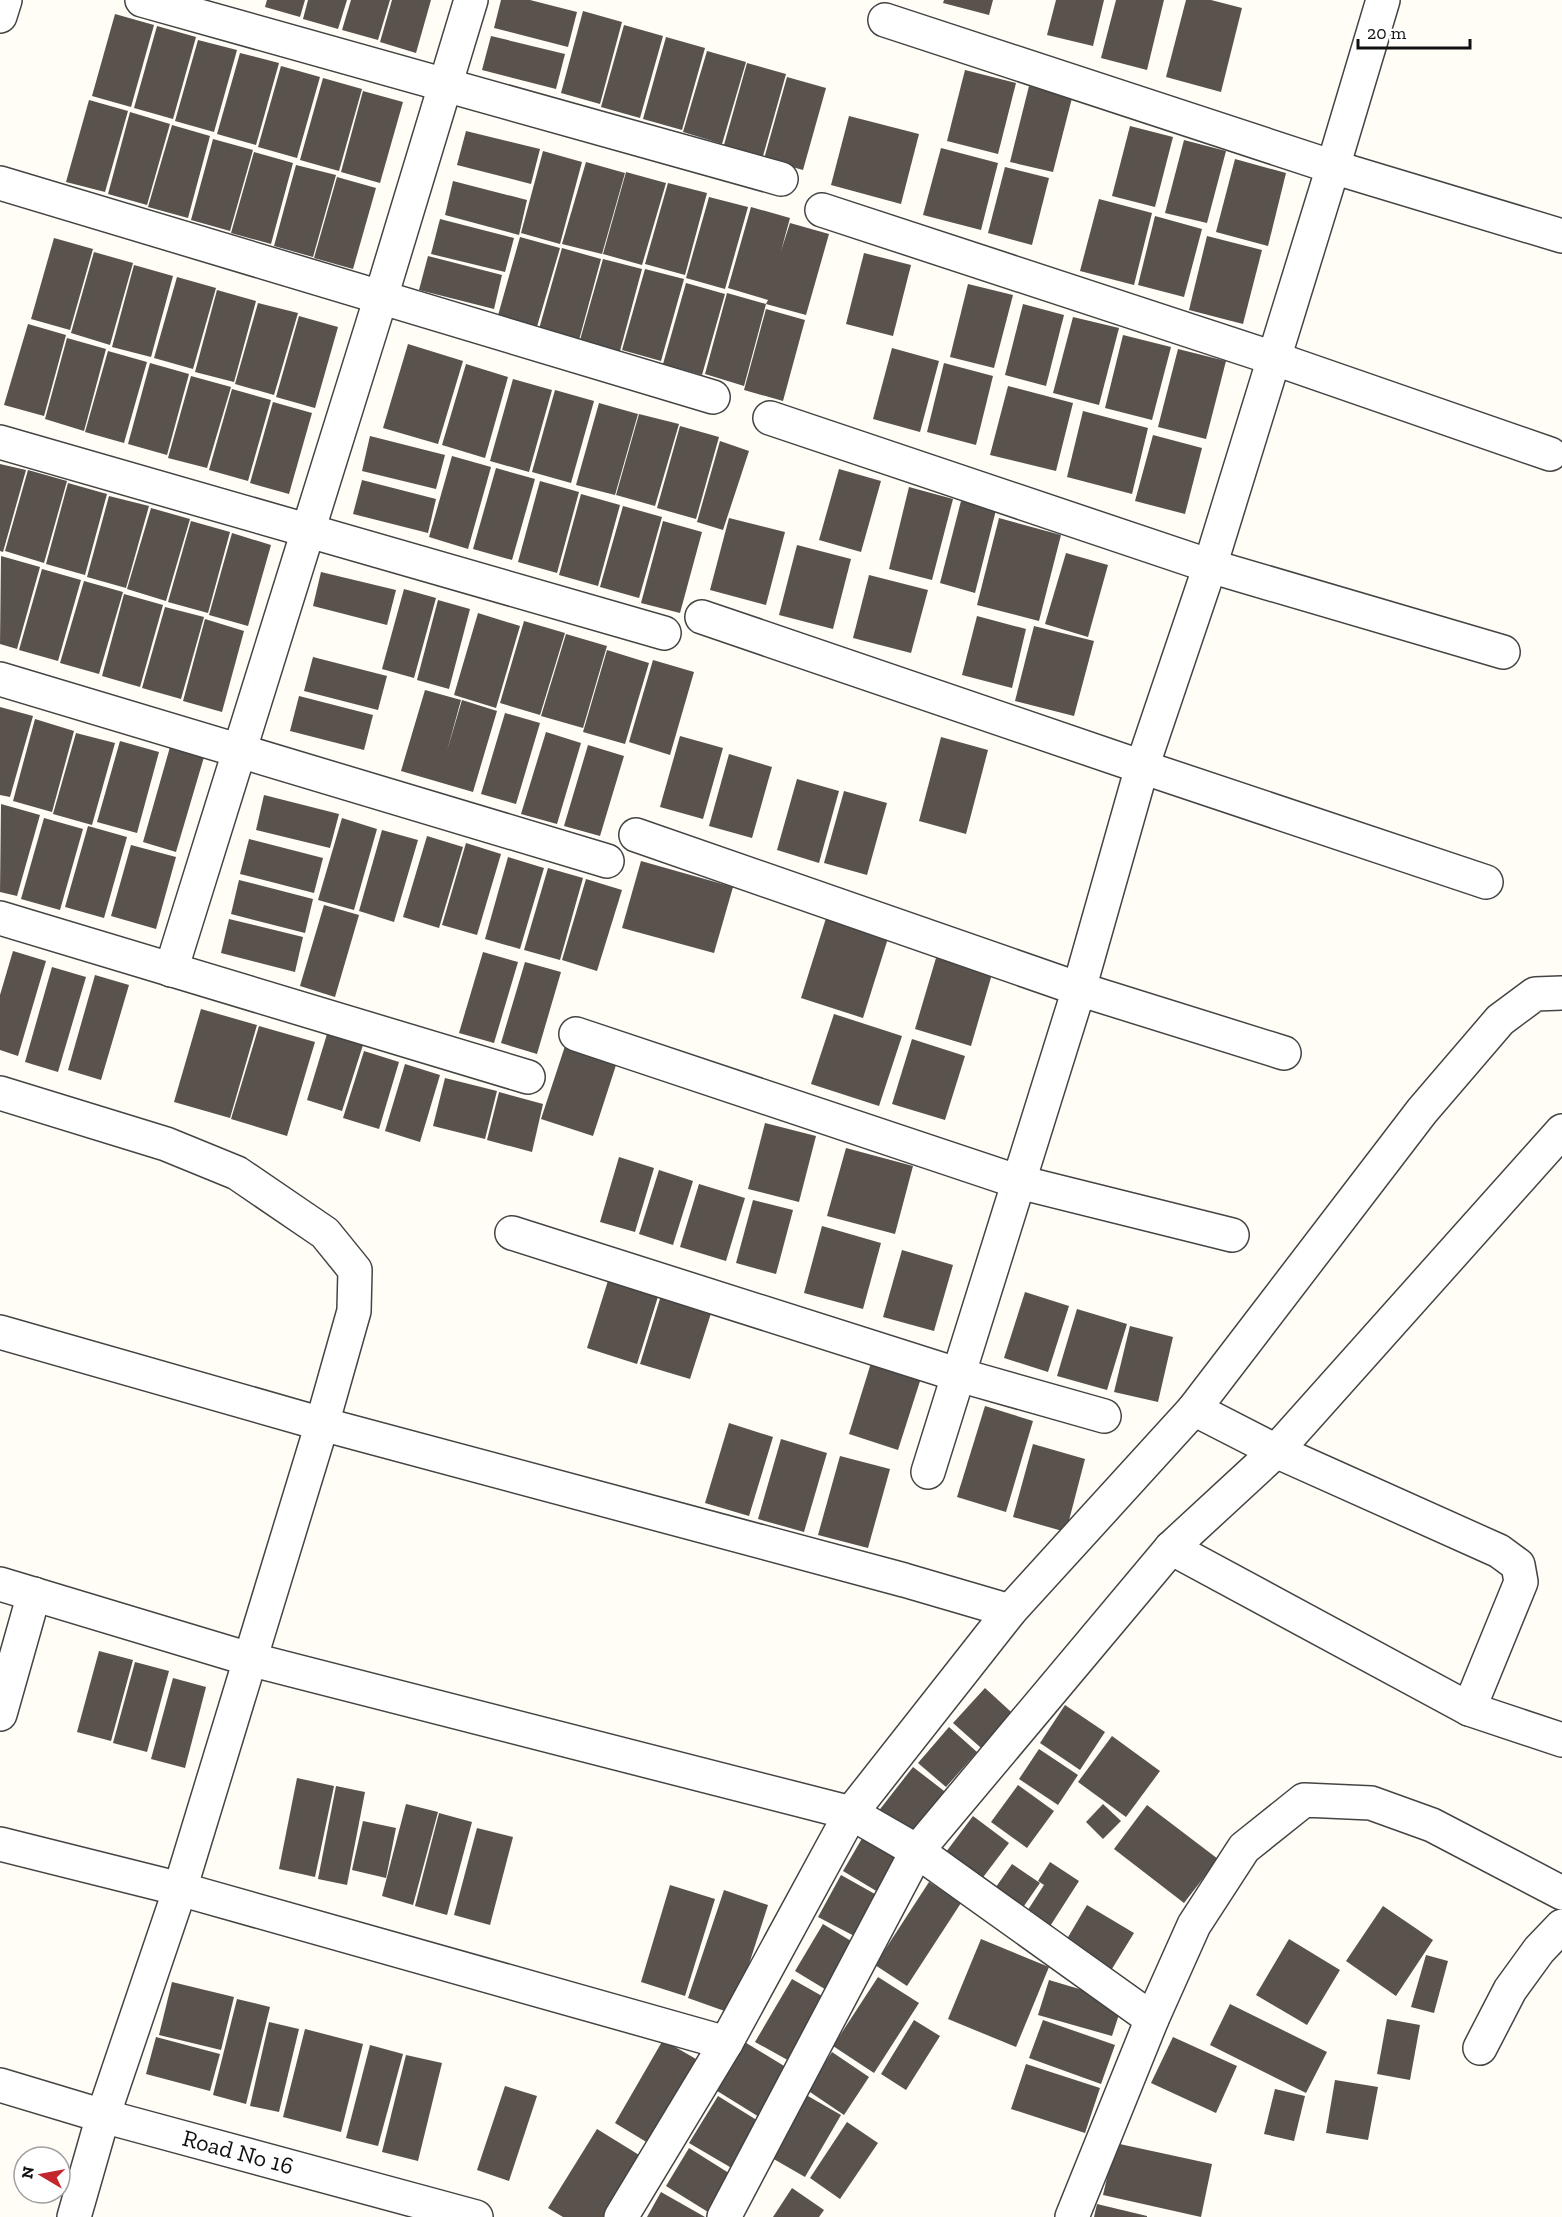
<svg xmlns="http://www.w3.org/2000/svg" width="1562" height="2217" font-family="'Zilla Slab',serif">
<style>
.building{fill:#5a524d}
.lines{fill:none;stroke-linecap:round;stroke-linejoin:round}
.street-casing{stroke:#444;stroke-width:36}
.street{stroke:#fff;stroke-width:33}
.labels{text-anchor:middle;stroke-width:6;stroke-linejoin:round;paint-order:stroke}
.street-label{font-size:24px;fill:#111;stroke:#fff}
</style>
<rect width="100%" height="100%" fill="#fffdf5"/>
<!-- building -->
<g class="building">
<path d="M267 0H305L300 17 265 7Z"/>
<path d="M308 0H347L338 29 303 19Z"/>
<path d="M351 0H390L378 40 342 30Z"/>
<path d="M392 0H431L416 53 380 42Z"/>
<path d="M501 0H530L577 12 568 47 494 28Z"/>
<path d="M944 0H993L989 15 943 3Z"/>
<path d="M1056 0H1104L1093 46 1047 35Z"/>
<path d="M1116 0H1164L1147 70 1101 58Z"/>
<path d="M1186 0H1211L1242 8 1221 92 1166 77Z"/>
<path d="M583 11 622 22 600 104 561 93Z"/>
<path d="M115 14 154 25 131 107 92 96Z"/>
<path d="M624 25 663 36 640 118 601 107Z"/>
<path d="M157 26 196 37 173 119 134 108Z"/>
<path d="M491 36 565 54 556 89 482 70Z"/>
<path d="M666 37 705 48 682 130 643 119Z"/>
<path d="M198 40 237 50 214 132 175 121Z"/>
<path d="M707 51 746 62 722 144 683 132Z"/>
<path d="M240 53 279 63 256 145 217 134Z"/>
<path d="M747 63 786 74 763 156 724 145Z"/>
<path d="M281 66 320 77 297 158 258 147Z"/>
<path d="M965 70 1016 83 998 154 947 141Z"/>
<path d="M787 77 826 88 803 170 764 159Z"/>
<path d="M323 78 362 89 339 171 300 160Z"/>
<path d="M1029 86 1072 98 1053 172 1010 162Z"/>
<path d="M363 91 403 102 380 183 341 172Z"/>
<path d="M89 100 128 111 105 192 66 182Z"/>
<path d="M130 112 170 124 147 205 108 194Z"/>
<path d="M849 116 919 134 901 204 831 185Z"/>
<path d="M172 125 210 136 188 218 148 207Z"/>
<path d="M1130 126 1173 137 1155 207 1112 196Z"/>
<path d="M466 131 540 149 531 184 457 165Z"/>
<path d="M213 139 253 150 230 231 191 220Z"/>
<path d="M1184 140 1226 151 1207 223 1165 213Z"/>
<path d="M941 148 998 163 981 230 923 215Z"/>
<path d="M543 151 582 162 560 244 521 233Z"/>
<path d="M254 152 293 163 271 244 231 233Z"/>
<path d="M1235 159 1286 173 1268 246 1216 232Z"/>
<path d="M586 162 625 173 602 254 562 244Z"/>
<path d="M296 165 336 175 313 257 274 246Z"/>
<path d="M1005 167 1049 178 1032 245 988 233Z"/>
<path d="M626 172 666 183 642 265 603 254Z"/>
<path d="M337 177 376 188 353 269 314 258Z"/>
<path d="M453 181 527 200 519 235 445 215Z"/>
<path d="M668 183 707 193 685 275 645 264Z"/>
<path d="M709 197 748 207 725 289 686 278Z"/>
<path d="M1099 199 1152 213 1134 285 1080 271Z"/>
<path d="M751 207 790 218 781 251 790 223 829 234 806 315 766 304 744 386 705 374 727 293 766 304 768 300 728 288Z"/>
<path d="M1155 216 1202 229 1184 297 1138 285Z"/>
<path d="M440 219 514 238 505 272 431 254Z"/>
<path d="M1207 236 1262 250 1243 324 1189 310Z"/>
<path d="M520 237 560 248 536 330 497 319Z"/>
<path d="M54 238 93 249 70 330 31 319Z"/>
<path d="M562 248 601 259 579 340 539 329Z"/>
<path d="M94 252 133 263 110 345 71 333Z"/>
<path d="M864 253 911 265 893 336 846 324Z"/>
<path d="M428 256 502 275 494 309 419 290Z"/>
<path d="M603 259 642 269 620 351 580 340Z"/>
<path d="M134 265 173 276 151 357 112 347Z"/>
<path d="M645 269 684 279 661 361 622 350Z"/>
<path d="M177 277 216 288 193 369 154 358Z"/>
<path d="M686 283 725 294 702 375 663 364Z"/>
<path d="M968 284 1013 295 994 368 950 357Z"/>
<path d="M217 290 256 301 234 382 195 372Z"/>
<path d="M258 303 298 313 274 395 235 384Z"/>
<path d="M1023 304 1064 315 1046 386 1005 375Z"/>
<path d="M766 309 805 320 783 401 744 390Z"/>
<path d="M299 316 338 327 315 408 276 397Z"/>
<path d="M1073 317 1119 328 1099 405 1053 393Z"/>
<path d="M28 324 66 335 44 416 4 405Z"/>
<path d="M1123 335 1171 347 1152 420 1105 408Z"/>
<path d="M67 338 106 349 84 431 45 419Z"/>
<path d="M408 344 463 361 438 444 383 428Z"/>
<path d="M892 348 939 361 920 432 873 419Z"/>
<path d="M1178 349 1226 361 1206 439 1158 427Z"/>
<path d="M108 351 147 362 124 443 85 432Z"/>
<path d="M150 363 189 374 167 455 128 444Z"/>
<path d="M944 363 993 376 976 445 927 432Z"/>
<path d="M466 364 508 377 485 458 442 445Z"/>
<path d="M191 376 231 387 207 468 168 458Z"/>
<path d="M513 379 552 390 529 472 490 461Z"/>
<path d="M1008 386 1073 403 1056 471 990 455Z"/>
<path d="M232 389 271 400 248 481 209 470Z"/>
<path d="M555 390 594 401 571 483 532 472Z"/>
<path d="M273 402 312 413 289 494 250 483Z"/>
<path d="M599 403 638 414 615 495 576 485Z"/>
<path d="M1083 411 1148 428 1132 494 1067 477Z"/>
<path d="M639 414 679 424 655 506 616 495Z"/>
<path d="M680 426 719 437 696 519 657 508Z"/>
<path d="M1153 435 1202 448 1185 514 1135 501Z"/>
<path d="M370 436 445 455 436 489 362 471Z"/>
<path d="M720 441 749 451 723 530 697 522Z"/>
<path d="M452 456 491 467 468 549 429 537Z"/>
<path d="M0 464 26 470 3 552 0 551Z"/>
<path d="M496 468 535 479 512 560 473 549Z"/>
<path d="M839 469 881 481 861 552 819 540Z"/>
<path d="M28 470 67 481 44 563 5 551Z"/>
<path d="M362 480 436 499 428 533 353 514Z"/>
<path d="M540 481 579 492 557 573 518 562Z"/>
<path d="M68 483 107 494 85 575 46 564Z"/>
<path d="M909 487 953 499 932 580 889 569Z"/>
<path d="M581 494 620 505 598 586 559 575Z"/>
<path d="M109 496 149 506 126 588 87 577Z"/>
<path d="M961 501 996 510 975 593 940 583Z"/>
<path d="M623 506 662 517 639 598 600 587Z"/>
<path d="M151 508 190 519 166 601 127 589Z"/>
<path d="M729 518 785 532 766 605 710 590Z"/>
<path d="M999 518 1061 535 1039 621 977 605Z"/>
<path d="M191 521 230 532 208 613 168 602Z"/>
<path d="M663 521 702 532 680 613 641 603Z"/>
<path d="M232 533 271 545 248 626 209 615Z"/>
<path d="M797 545 851 559 833 629 779 615Z"/>
<path d="M1066 553 1108 565 1088 637 1045 624Z"/>
<path d="M1 556 40 567 17 649 0 644Z"/>
<path d="M42 569 81 580 58 661 19 650Z"/>
<path d="M321 572 396 590 387 625 313 606Z"/>
<path d="M869 575 928 590 911 653 853 638Z"/>
<path d="M84 581 123 592 99 674 60 663Z"/>
<path d="M404 589 436 598 414 678 382 669Z"/>
<path d="M124 594 163 605 140 687 102 676Z"/>
<path d="M438 600 470 609 449 689 417 680Z"/>
<path d="M165 607 204 617 181 699 142 688Z"/>
<path d="M478 613 520 626 496 708 454 695Z"/>
<path d="M977 616 1026 629 1012 688 962 675Z"/>
<path d="M205 619 244 631 222 712 183 701Z"/>
<path d="M524 621 565 633 540 715 500 703Z"/>
<path d="M1034 626 1094 641 1074 716 1015 701Z"/>
<path d="M566 634 607 646 583 728 541 716Z"/>
<path d="M607 650 649 663 625 744 583 732Z"/>
<path d="M313 657 387 676 378 710 304 691Z"/>
<path d="M653 660 694 672 670 755 629 742Z"/>
<path d="M425 690 461 700 447 751 462 700 497 711 473 792 401 771Z"/>
<path d="M299 696 373 715 364 750 290 731Z"/>
<path d="M0 707 33 716 10 797 0 795Z"/>
<path d="M505 713 540 723 516 804 481 794Z"/>
<path d="M35 719 74 731 52 812 13 801Z"/>
<path d="M546 732 581 743 557 824 521 814Z"/>
<path d="M76 733 115 743 92 825 53 814Z"/>
<path d="M680 736 723 748 703 819 660 807Z"/>
<path d="M941 737 988 750 966 834 919 821Z"/>
<path d="M120 741 159 752 137 833 97 822Z"/>
<path d="M588 745 624 756 600 836 564 826Z"/>
<path d="M170 747 204 757 176 852 143 842Z"/>
<path d="M729 754 772 767 752 838 709 826Z"/>
<path d="M797 779 839 791 819 863 777 850Z"/>
<path d="M844 791 887 803 867 875 824 863Z"/>
<path d="M264 795 339 814 330 848 256 830Z"/>
<path d="M1 804 40 815 17 896 0 892Z"/>
<path d="M44 818 83 829 60 910 21 899Z"/>
<path d="M342 818 377 829 354 910 318 900Z"/>
<path d="M88 826 127 837 104 918 65 907Z"/>
<path d="M382 830 418 840 394 922 359 911Z"/>
<path d="M427 836 463 847 439 928 403 917Z"/>
<path d="M249 839 323 858 314 893 240 874Z"/>
<path d="M466 843 501 854 477 935 442 925Z"/>
<path d="M131 845 176 857 156 929 111 916Z"/>
<path d="M508 857 544 868 520 949 485 939Z"/>
<path d="M641 861 733 887 714 953 622 928Z"/>
<path d="M548 868 583 878 560 960 524 950Z"/>
<path d="M586 879 622 890 597 971 562 960Z"/>
<path d="M239 880 313 899 305 933 231 914Z"/>
<path d="M324 905 359 915 335 997 300 986Z"/>
<path d="M827 915 889 935 863 1018 801 998Z"/>
<path d="M229 919 303 937 295 972 221 953Z"/>
<path d="M13 951 46 961 18 1056 0 1050V995Z"/>
<path d="M483 952 518 962 494 1043 459 1033Z"/>
<path d="M936 958 992 974 971 1046 915 1029Z"/>
<path d="M525 962 561 972 537 1054 501 1043Z"/>
<path d="M52 967 86 977 58 1072 25 1062Z"/>
<path d="M95 975 129 985 101 1080 68 1070Z"/>
<path d="M201 1009 257 1025 230 1118 174 1102Z"/>
<path d="M834 1014 902 1036 879 1106 811 1084Z"/>
<path d="M259 1026 315 1042 287 1136 231 1119Z"/>
<path d="M327 1034 363 1045 342 1111 307 1100Z"/>
<path d="M912 1039 965 1056 945 1120 892 1104Z"/>
<path d="M566 1043 618 1059 593 1136 541 1119Z"/>
<path d="M364 1051 399 1062 379 1129 343 1118Z"/>
<path d="M405 1064 440 1075 420 1142 385 1131Z"/>
<path d="M445 1078 497 1091 485 1139 433 1126Z"/>
<path d="M499 1092 543 1104 532 1152 487 1140Z"/>
<path d="M765 1123 816 1136 799 1202 748 1189Z"/>
<path d="M846 1148 913 1166 895 1234 827 1216Z"/>
<path d="M619 1157 654 1168 635 1232 600 1222Z"/>
<path d="M659 1170 693 1181 673 1245 639 1234Z"/>
<path d="M699 1184 745 1198 726 1261 680 1247Z"/>
<path d="M753 1200 793 1210 776 1274 736 1263Z"/>
<path d="M822 1226 881 1243 863 1309 804 1293Z"/>
<path d="M902 1250 953 1265 934 1331 883 1317Z"/>
<path d="M611 1271 661 1287 637 1364 587 1348Z"/>
<path d="M663 1289 714 1304 690 1379 640 1364Z"/>
<path d="M1025 1292 1069 1306 1048 1372 1004 1358Z"/>
<path d="M1077 1309 1127 1324 1107 1390 1057 1376Z"/>
<path d="M1130 1326 1173 1337 1158 1402 1114 1392Z"/>
<path d="M871 1363 921 1378 898 1450 849 1434Z"/>
<path d="M985 1406 1033 1421 1006 1512 957 1497Z"/>
<path d="M729 1423 773 1437 749 1516 705 1503Z"/>
<path d="M781 1439 827 1453 804 1532 758 1519Z"/>
<path d="M1033 1444 1085 1459 1066 1532 1013 1517Z"/>
<path d="M840 1456 890 1469 868 1548 818 1535Z"/>
<path d="M99 1651 133 1660 111 1741 77 1732Z"/>
<path d="M135 1662 169 1671 147 1752 113 1743Z"/>
<path d="M173 1678 206 1687 185 1768 151 1759Z"/>
<path d="M985 1688 1020 1720 989 1755 953 1723Z"/>
<path d="M1065 1705 1105 1732 1080 1770 1040 1743Z"/>
<path d="M949 1727 977 1752 946 1787 918 1763Z"/>
<path d="M1112 1736 1160 1771 1126 1817 1078 1782Z"/>
<path d="M1039 1749 1078 1775 1058 1805 1019 1779Z"/>
<path d="M913 1767 948 1794 912 1841 877 1813Z"/>
<path d="M297 1778 334 1786 315 1877 279 1869Z"/>
<path d="M1018 1785 1054 1811 1027 1848 991 1822Z"/>
<path d="M336 1786 365 1792 347 1885 318 1879Z"/>
<path d="M406 1804 438 1812 413 1905 382 1896Z"/>
<path d="M1103 1804 1121 1821 1103 1839 1086 1822Z"/>
<path d="M1147 1805 1218 1859 1184 1903 1114 1849Z"/>
<path d="M439 1813 472 1822 447 1915 415 1906Z"/>
<path d="M973 1816 1009 1843 981 1880 946 1852Z"/>
<path d="M363 1821 396 1828 386 1878 352 1870Z"/>
<path d="M477 1828 513 1837 490 1925 454 1915Z"/>
<path d="M864 1835 904 1859 883 1895 843 1871Z"/>
<path d="M1050 1862 1079 1881 1047 1931 1024 1916 1044 1885 1038 1881Z"/>
<path d="M1012 1864 1040 1883 1017 1916 989 1897Z"/>
<path d="M841 1875 882 1898 860 1939 818 1917Z"/>
<path d="M929 1882 961 1903 907 1986 875 1965Z"/>
<path d="M670 1885 715 1899 685 1996 641 1982Z"/>
<path d="M724 1890 768 1905 733 2014 688 1998Z"/>
<path d="M1087 1905 1134 1933 1107 1977 1061 1949Z"/>
<path d="M1383 1906 1433 1940 1396 1996 1346 1961Z"/>
<path d="M823 1924 861 1947 833 1994 795 1971Z"/>
<path d="M981 1939 1049 1967 1016 2047 948 2019Z"/>
<path d="M1289 1939 1340 1970 1307 2025 1256 1995Z"/>
<path d="M1426 1955 1448 1961 1434 2013 1411 2007Z"/>
<path d="M878 1977 919 2003 874 2073 833 2046Z"/>
<path d="M792 1979 829 2000 793 2063 755 2042Z"/>
<path d="M1049 1980 1123 2002 1112 2036 1038 2015Z"/>
<path d="M172 1982 234 1997 221 2050 159 2035Z"/>
<path d="M237 1999 270 2007 246 2104 213 2095Z"/>
<path d="M1230 2004 1327 2052 1306 2093 1210 2045Z"/>
<path d="M1387 2019 1420 2025 1410 2080 1377 2074Z"/>
<path d="M914 2020 940 2036 906 2090 881 2074Z"/>
<path d="M1043 2020 1115 2045 1101 2084 1029 2058Z"/>
<path d="M269 2022 299 2029 279 2112 250 2106Z"/>
<path d="M305 2029 363 2044 341 2132 283 2117Z"/>
<path d="M156 2037 220 2054 210 2091 146 2074Z"/>
<path d="M1173 2037 1237 2066 1216 2113 1151 2083Z"/>
<path d="M663 2040 696 2059 648 2143 615 2123Z"/>
<path d="M743 2041 794 2072 764 2120 714 2089Z"/>
<path d="M370 2045 403 2054 378 2146 346 2138Z"/>
<path d="M832 2052 869 2077 844 2115 807 2090Z"/>
<path d="M406 2055 442 2063 418 2161 382 2152Z"/>
<path d="M1026 2064 1100 2088 1085 2133 1011 2109Z"/>
<path d="M1335 2080 1378 2087 1368 2140 1326 2133Z"/>
<path d="M505 2086 537 2096 509 2181 477 2170Z"/>
<path d="M1275 2089 1305 2096 1294 2141 1264 2134Z"/>
<path d="M801 2092 841 2115 805 2177 765 2154Z"/>
<path d="M718 2096 763 2124 735 2170 689 2143Z"/>
<path d="M847 2122 878 2143 840 2199 810 2178Z"/>
<path d="M597 2129 644 2158 607 2217H563L548 2208Z"/>
<path d="M1115 2143 1212 2164 1201 2217 1103 2195Z"/>
<path d="M689 2148 732 2175 708 2212 666 2186Z"/>
<path d="M792 2188 824 2210 819 2217H773Z"/>
<path d="M661 2192 705 2217H647Z"/>
<path d="M1097 2204 1147 2216V2217H1094Z"/>
</g>
<g class="lines">
<!-- street casing -->
<g class="street-casing">
<g id="street">
<path d="M142 0 781 179"/>
<path d="M0 16 5 0"/>
<path d="M885 20 1333 167 1562 236"/>
<path d="M0 183 713 397"/>
<path d="M822 210 1273 358 1550 454"/>
<path d="M770 418 1210 566 1503 652"/>
<path d="M0 442 664 633"/>
<path d="M702 617 1142 767 1486 882"/>
<path d="M0 679 607 861"/>
<path d="M636 835 1079 989 1284 1053"/>
<path d="M0 918 528 1077"/>
<path d="M171 970 381 297 471 0"/>
<path d="M576 1034 1019 1182 1232 1235"/>
<path d="M0 1093 166 1144 237 1173 325 1233 355 1270 354 1311 322 1424 180 1889 103 2116 74 2217"/>
<path d="M512 1233 959 1375 1104 1416"/>
<path d="M0 1332 322 1424 904 1580 1010 1611"/>
<path d="M1194 1409 1276 1451 1499 1551 1518 1565 1521 1582 1469 1709"/>
<path d="M928 1472 1079 989 1142 767 1210 566 1333 167 1383 0"/>
<path d="M1171 1548 1469 1709 1562 1740"/>
<path d="M0 1584 249 1659 851 1813 917 1851 1152 2019"/>
<path d="M0 1714 34 1594"/>
<path d="M0 1844 180 1889 726 2043"/>
<path d="M1480 2048 1510 1990 1539 1950 1562 1926"/>
<path d="M0 2085 103 2116 476 2217"/>
<path d="M621 2217 726 2043 851 1813 1010 1611 1194 1409 1422 1111 1500 1020 1535 994 1562 993"/>
<path d="M724 2217 917 1851 1171 1548 1276 1451 1562 1131"/>
<path d="M1072 2217 1152 2019 1194 1925 1244 1848 1304 1800 1371 1803 1432 1825 1562 1893"/>
</g>
</g>
<!-- street -->
<use href="#street" class="street"/>
</g>
<g class="labels">
<!-- street labels -->
<g class="street-label">
<text transform="translate(238 2152) rotate(15)" y="8">Road No 16</text>
</g>
</g>
<!-- north arrow -->
<g transform="translate(42 2175) rotate(280)"><circle r="28" fill="#ffffff" stroke="#a0a0a0" stroke-width="1.5"/>
<path d="M0-4.5L10 22L0 15L-10 22Z" fill="#c4262e"/>
<text y="-9" font-size="16" font-weight="bold" text-anchor="middle" fill="#111111">N</text>
</g>
<!-- scale -->
<path d="M1358 39v9h112v-9" fill="none" stroke="#111111" stroke-width="3"/>
<text x="1367" y="39" font-size="18" fill="#111111" stroke="#ffffff" stroke-width="4.5" paint-order="stroke">20 m</text>
</svg>
